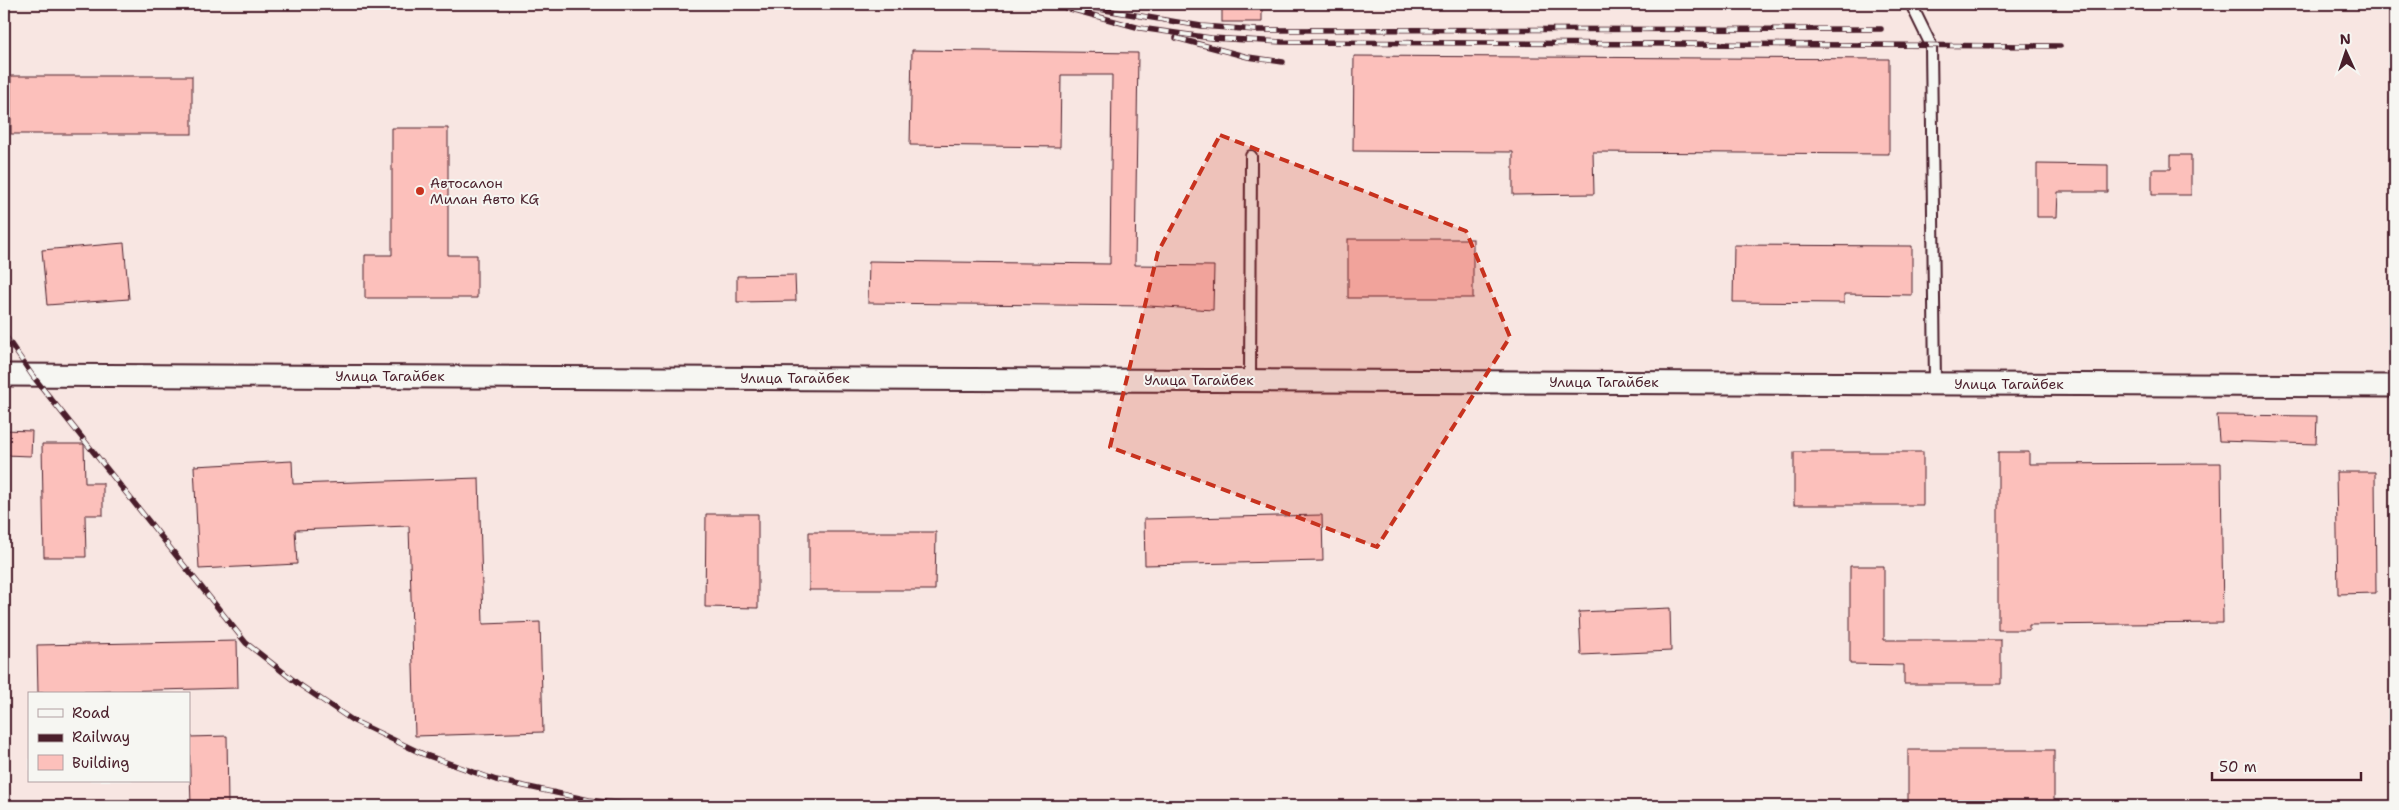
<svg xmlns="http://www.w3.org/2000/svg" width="2399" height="810" font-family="'Shantell Sans',sans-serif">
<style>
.built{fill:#f8e6e2;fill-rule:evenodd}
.building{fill:#fcc0bb;stroke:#4a1f2b}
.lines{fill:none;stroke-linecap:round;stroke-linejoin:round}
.lane-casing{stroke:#4a1f2b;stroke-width:14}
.street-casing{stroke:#4a1f2b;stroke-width:25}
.lane{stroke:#f6f6f2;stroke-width:10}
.street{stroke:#f6f6f2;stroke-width:21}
.rail-casing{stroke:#4a1f2b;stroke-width:5.5}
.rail{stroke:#f6f6f2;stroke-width:4;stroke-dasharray:11;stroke-linecap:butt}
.marked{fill:#c8321e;fill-opacity:0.2;stroke:#c8321e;stroke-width:4;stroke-dasharray:10 6;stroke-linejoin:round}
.poi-dot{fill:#c8321e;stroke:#f6f6f2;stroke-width:2}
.labels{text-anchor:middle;stroke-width:4;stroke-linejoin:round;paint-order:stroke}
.poi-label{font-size:14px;fill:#4a1f2b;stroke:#f6f6f2;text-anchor:start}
.street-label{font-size:14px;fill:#4a1f2b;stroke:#f6f6f2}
</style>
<rect width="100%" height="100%" fill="#f6f6f2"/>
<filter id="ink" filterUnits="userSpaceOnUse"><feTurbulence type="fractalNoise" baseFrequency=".02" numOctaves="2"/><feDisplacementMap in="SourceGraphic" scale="10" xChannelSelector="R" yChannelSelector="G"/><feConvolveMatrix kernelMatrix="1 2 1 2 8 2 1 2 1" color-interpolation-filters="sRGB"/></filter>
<g filter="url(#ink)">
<!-- built -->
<path class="built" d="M4 4H2395V806H4ZM29 694H189V781H29Z"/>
<!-- building -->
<g class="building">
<rect x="1222" y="4" width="40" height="18"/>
<path d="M912 50 1138 53 1135 265 1214 266 1213 310 1149 306 868 303 869 261 1110 264 1112 75H1061L1060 147 910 145Z"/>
<path d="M1354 56 1889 59V154L1593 152 1594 194 1513 195V152L1353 151Z"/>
<rect x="11" y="76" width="181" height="58"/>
<path d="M392 128H448V255H477V298H365V255H392Z"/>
<path d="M2171 155H2191V195H2152V169H2171Z"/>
<path d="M2037 164 2108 165V192H2058L2057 217H2037Z"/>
<rect x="1348" y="239" width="125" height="59"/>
<path d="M124 243 129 299 47 305 42 250Z"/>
<path d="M1734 245 1912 246V295L1844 294V303L1733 302Z"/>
<path d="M795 275 796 301 737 302V276Z"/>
<path d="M2217 415 2317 416 2316 444 2219 441Z"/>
<path d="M4 430 32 431 31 456 4 455Z"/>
<path d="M42 444H84L85 483H103V515H85L86 557H44Z"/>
<rect x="1794" y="452" width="129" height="53"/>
<path d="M1998 452H2029V464L2221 463 2223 623 2029 625V630H1998Z"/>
<path d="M292 461 293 484 479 478 483 624 540 622 543 732 415 736 409 526 295 530 297 564 199 569 194 466Z"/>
<path d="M2336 472H2375L2376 593 2338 594Z"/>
<path d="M706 514H758V608L705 607Z"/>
<path d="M1322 515 1323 561 1145 565 1144 519Z"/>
<path d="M809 532H936L935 590H809Z"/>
<path d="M1850 566H1884V640H2001V684H1904V665L1850 664Z"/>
<path d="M1670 608 1671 651 1581 655 1579 612Z"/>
<path d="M237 641 238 688 38 693 37 645Z"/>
<path d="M227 736 228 806H191L189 737Z"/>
<rect x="1908" y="750" width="146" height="56"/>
</g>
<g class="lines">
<!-- lane casing -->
<g class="lane-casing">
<g id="lane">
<path d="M1911 4 1931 45 1935 383"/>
<path d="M1250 381 1251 156"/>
</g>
</g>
<!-- street casing -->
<g class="street-casing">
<path id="street" d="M4 375 2395 386"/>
</g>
<!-- lane -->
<use href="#lane" class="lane"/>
<!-- street -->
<use href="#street" class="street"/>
<!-- rail casing -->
<g class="rail-casing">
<g id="rail">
<path d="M1052 4 1140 28 1211 38 1282 42 2060 46"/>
<path d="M1093 8 1201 26 1256 30 1881 29"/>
<path d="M1176 38 1248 57 1283 62"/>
<path d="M4 334 32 375 246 643 297 683 352 720 423 754 496 780 589 800 640 806"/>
</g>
</g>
<!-- rail -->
<use href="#rail" class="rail"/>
</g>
</g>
<!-- marked area -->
<path class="marked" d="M1220 135 1466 231 1510 337 1377 547 1110 447 1158 252Z"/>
<!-- markers -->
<circle class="poi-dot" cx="420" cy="191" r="5"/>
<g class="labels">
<!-- poi labels -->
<g class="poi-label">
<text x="430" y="188">Автосалон<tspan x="430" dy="16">Милан Авто KG</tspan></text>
</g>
<!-- street labels -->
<g class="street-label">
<text x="390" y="381">Улица Тагайбек</text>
<text x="795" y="383">Улица Тагайбек</text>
<text x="1199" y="385">Улица Тагайбек</text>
<text x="1604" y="387">Улица Тагайбек</text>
<text x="2009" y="389">Улица Тагайбек</text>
</g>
</g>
<!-- margin -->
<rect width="2399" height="810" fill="none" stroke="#f6f6f2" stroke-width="20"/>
<rect x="10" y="10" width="2379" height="790" fill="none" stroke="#4a1f2b" stroke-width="2" filter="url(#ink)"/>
<!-- legend -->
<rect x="28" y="692" width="162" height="90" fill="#f6f6f2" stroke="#b1a0a2"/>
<rect x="38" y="709" width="25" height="8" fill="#f6f6f2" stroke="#b1a0a2"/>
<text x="72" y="718" font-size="15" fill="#4a1f2b">Road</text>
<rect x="38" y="734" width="25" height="8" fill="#4a1f2b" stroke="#b1a0a2"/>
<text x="72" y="742" font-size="15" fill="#4a1f2b">Railway</text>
<rect x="38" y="755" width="25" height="15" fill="#fcc0bb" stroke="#b1a0a2"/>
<text x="72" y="768" font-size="15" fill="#4a1f2b">Building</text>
<!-- north arrow -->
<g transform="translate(2346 52) rotate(357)" stroke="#f6f6f2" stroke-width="4" paint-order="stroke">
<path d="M0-4L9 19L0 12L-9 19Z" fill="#4a1f2b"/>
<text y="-8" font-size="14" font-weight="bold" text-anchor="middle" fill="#4a1f2b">N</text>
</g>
<!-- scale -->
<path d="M2212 772v8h149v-8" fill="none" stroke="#4a1f2b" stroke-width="2.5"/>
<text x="2219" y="772" font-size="15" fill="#4a1f2b" stroke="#f6f6f2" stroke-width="4" paint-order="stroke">50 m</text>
</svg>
